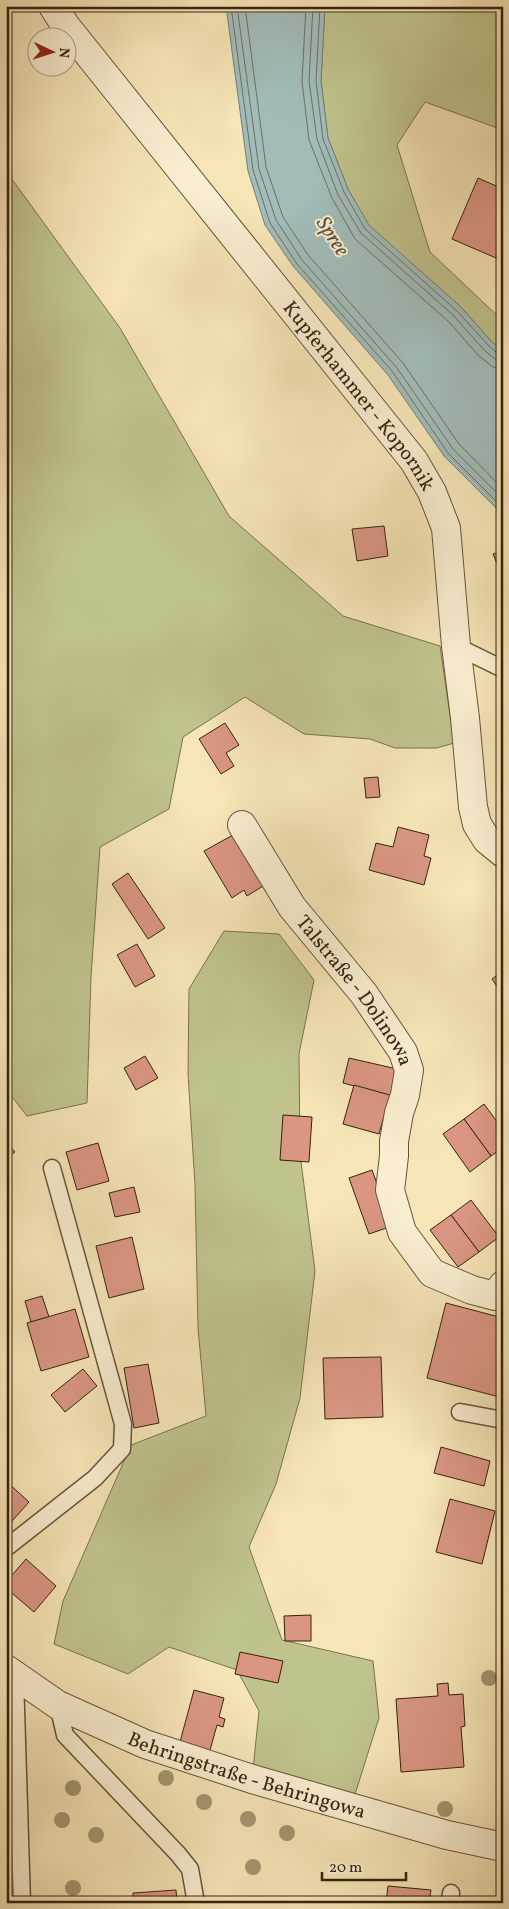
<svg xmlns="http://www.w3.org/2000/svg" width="509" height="1909" font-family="Vollkorn,serif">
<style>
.green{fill:#c0c38c;stroke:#7b734e}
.water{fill:#a1bcb9;stroke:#767f75}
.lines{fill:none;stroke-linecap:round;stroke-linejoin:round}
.shore{stroke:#6c7064;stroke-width:1}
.building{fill:#da9683;stroke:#36230f}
.lane-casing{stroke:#665439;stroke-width:19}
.street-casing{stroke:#665439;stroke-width:30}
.lane{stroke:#f9eed0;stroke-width:16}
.street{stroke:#f9eed0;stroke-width:28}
.tree{fill:#a3956f}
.labels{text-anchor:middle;stroke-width:4;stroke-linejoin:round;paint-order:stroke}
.street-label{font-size:20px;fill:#36230f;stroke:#f9eed0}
.water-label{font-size:21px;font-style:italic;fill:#565142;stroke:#f9eed0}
</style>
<rect width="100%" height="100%" fill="#f6e5b7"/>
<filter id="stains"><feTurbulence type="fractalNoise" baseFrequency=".004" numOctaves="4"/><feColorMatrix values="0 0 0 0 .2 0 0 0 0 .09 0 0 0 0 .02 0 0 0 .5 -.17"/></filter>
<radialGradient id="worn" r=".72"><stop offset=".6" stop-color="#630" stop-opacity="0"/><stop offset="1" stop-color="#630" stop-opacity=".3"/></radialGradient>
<!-- green -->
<g class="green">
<path d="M325 6H503V130L425 102 397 145 430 252 503 321V351L491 341 461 307 368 225 348 189 328 138 321 81Z"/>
<path d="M6 171 120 328 229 516 343 616 440 646 454 743 437 748H395L370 739 304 734 245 697 183 737 169 809 100 847 91 977 87 1103 27 1116 6 1089Z"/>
<path d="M224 931 279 934 314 980 299 1054 300 1154 315 1271 300 1398 276 1484 249 1547 282 1640 373 1661 379 1718 351 1807 252 1779 259 1711 237 1670 169 1647 128 1674 54 1644 63 1601 131 1445 206 1416 198 1328 195 1185 188 1074 189 989Z"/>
</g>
<!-- water -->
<path class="water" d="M226 6H325L321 81 328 138 348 189 369 225 461 307 491 341 503 351V515L444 456 388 375 293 266 265 225 248 171Z"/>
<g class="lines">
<!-- shore -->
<g class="shore">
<path d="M231 6 253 170 270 223 297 264 392 371 448 453 503 508"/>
<path d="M237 6 259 169 276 220 302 260 397 368 453 449 503 499"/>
<path d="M245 6 266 167 283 217 308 255 403 363 459 444 503 489"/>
<path d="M306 6 302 81 309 140 332 198 355 239 448 321 479 356 493 367 503 369"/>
<path d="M313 6 309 81 317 139 338 195 361 233 453 315 484 350 495 359 503 361"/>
<path d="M320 6 316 81 323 139 344 192 365 229 457 311 488 345 498 354 503 355"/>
</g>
</g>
<!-- building -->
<g class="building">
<path d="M478 178 503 189V261L452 239Z"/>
<path d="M384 526 388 556 357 561 352 529Z"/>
<path d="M503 551V578L493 554Z"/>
<path d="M225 723 239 745 226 753 234 766 221 774 199 739Z"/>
<path d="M378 777 380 797 366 798 364 778Z"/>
<path d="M398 827 429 835 424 856 431 858 424 885 369 870 376 843 393 847Z"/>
<path d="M233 835 268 883 247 896 244 890 232 898 204 851Z"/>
<path d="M128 873 165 928 148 939 112 884Z"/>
<path d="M137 944 155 976 135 987 117 955Z"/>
<path d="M503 971V995L492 979Z"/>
<path d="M145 1056 158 1078 136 1090 124 1068Z"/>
<path d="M349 1058 397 1069 392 1096 343 1083Z"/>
<path d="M354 1085 397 1097 386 1109 379 1134 343 1124Z"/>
<path d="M484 1104 503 1130V1147L491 1156 464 1119Z"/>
<path d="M283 1115 312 1117 309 1162 280 1160Z"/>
<path d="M464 1119 491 1156 470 1172 443 1134Z"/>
<path d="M6 1142 15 1152 6 1159Z"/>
<path d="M98 1143 109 1181 77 1190 66 1152Z"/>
<path d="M372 1170 392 1226 369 1234 349 1178Z"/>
<path d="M134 1187 140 1212 115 1217 109 1193Z"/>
<path d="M471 1200 499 1237 479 1252 451 1215Z"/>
<path d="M451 1215 479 1252 458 1267 430 1230Z"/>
<path d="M132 1237 144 1289 109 1298 96 1246Z"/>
<path d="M42 1296 49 1317 31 1322 25 1301Z"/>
<path d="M446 1303 503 1318V1398L427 1378Z"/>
<path d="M75 1309 89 1357 41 1371 27 1323Z"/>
<path d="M381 1357 383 1417 325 1419 323 1358Z"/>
<path d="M148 1364 159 1423 134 1428 124 1368Z"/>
<path d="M83 1369 97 1386 65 1412 51 1395Z"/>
<path d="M441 1447 490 1461 484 1486 434 1473Z"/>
<path d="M6 1481 29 1502 6 1528Z"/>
<path d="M450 1499 495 1511 482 1564 436 1552Z"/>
<path d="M26 1559 56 1586 34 1612 6 1588V1582Z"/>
<path d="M311 1615V1641H285L284 1616Z"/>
<path d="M240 1652 283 1661 278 1683 235 1674Z"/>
<path d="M448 1683 449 1695 463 1694 465 1726 461 1727 464 1767 401 1772 396 1699 438 1696 437 1684Z"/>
<path d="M194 1690 224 1698 219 1717 225 1719 223 1727 217 1725 207 1761 177 1753Z"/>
<path d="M388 1886 431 1890 429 1903H386Z"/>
<path d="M176 1890 177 1903H133V1893Z"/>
</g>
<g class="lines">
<!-- lane casing -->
<g class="lane-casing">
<g id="lane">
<path d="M456 646 503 669"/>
<path d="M460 1412 503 1420"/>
<path d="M6 1548 95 1478 122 1449 123 1424 52 1168"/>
<path d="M15 1677 22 1903"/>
<path d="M58 1705 65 1735 178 1854 190 1869 196 1903"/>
<path d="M450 1903 451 1893"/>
</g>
</g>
<!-- street casing -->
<g class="street-casing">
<g id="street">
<path id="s1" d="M53 6 65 25 414 461 432 492 446 528 456 646 465 718 473 807 477 824 487 840 503 853"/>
<path id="s2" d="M242 825 292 907 364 994 403 1052 409 1070 405 1095 399 1113 394 1141V1156L390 1190 402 1232 432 1273 472 1290 495 1296 503 1285"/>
<path id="s3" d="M6 1669 58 1705 145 1744 252 1779 447 1835 503 1847"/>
</g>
</g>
<!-- lane -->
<use href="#lane" class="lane"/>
<!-- street -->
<use href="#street" class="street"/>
</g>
<!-- trees -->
<g class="tree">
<circle cx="489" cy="1678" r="8"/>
<circle cx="166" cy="1778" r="8"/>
<circle cx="73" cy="1788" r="8"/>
<circle cx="204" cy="1802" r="8"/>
<circle cx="445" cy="1809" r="8"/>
<circle cx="248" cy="1819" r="8"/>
<circle cx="62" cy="1820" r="8"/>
<circle cx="287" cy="1833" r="8"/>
<circle cx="96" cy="1835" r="8"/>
<circle cx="253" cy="1867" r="8"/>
<circle cx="73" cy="1888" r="8"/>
</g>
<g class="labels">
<!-- street labels -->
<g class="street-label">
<text dy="7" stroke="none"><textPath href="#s1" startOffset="496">Kupferhammer - Kopornik</textPath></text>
<text dy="7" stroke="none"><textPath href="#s2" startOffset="201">Talstraße - Dolinowa</textPath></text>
<text dy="7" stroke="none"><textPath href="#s3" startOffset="265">Behringstraße - Behringowa</textPath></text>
</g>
<!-- water labels -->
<g class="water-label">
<text transform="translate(333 236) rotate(57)" y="7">Spree</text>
</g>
</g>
<!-- margin -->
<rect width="509" height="1909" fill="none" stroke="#f6e5b7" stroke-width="25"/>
<rect x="8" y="8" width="494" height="1894" fill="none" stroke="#36230f" stroke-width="2.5"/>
<rect x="12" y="12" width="484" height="1884" fill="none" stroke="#36230f"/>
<!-- north arrow -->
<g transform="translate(52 52) rotate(94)"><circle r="24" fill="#f9eed0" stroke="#ab9d83"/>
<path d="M0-4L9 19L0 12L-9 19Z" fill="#8f2418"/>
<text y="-8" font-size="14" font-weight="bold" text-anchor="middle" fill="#36230f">N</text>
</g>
<!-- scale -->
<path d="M322 1872v8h84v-8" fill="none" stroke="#36230f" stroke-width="2.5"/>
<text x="329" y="1872" font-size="15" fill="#36230f" stroke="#f9eed0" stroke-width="4" paint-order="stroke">20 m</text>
<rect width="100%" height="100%" filter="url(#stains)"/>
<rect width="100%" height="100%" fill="url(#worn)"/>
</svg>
